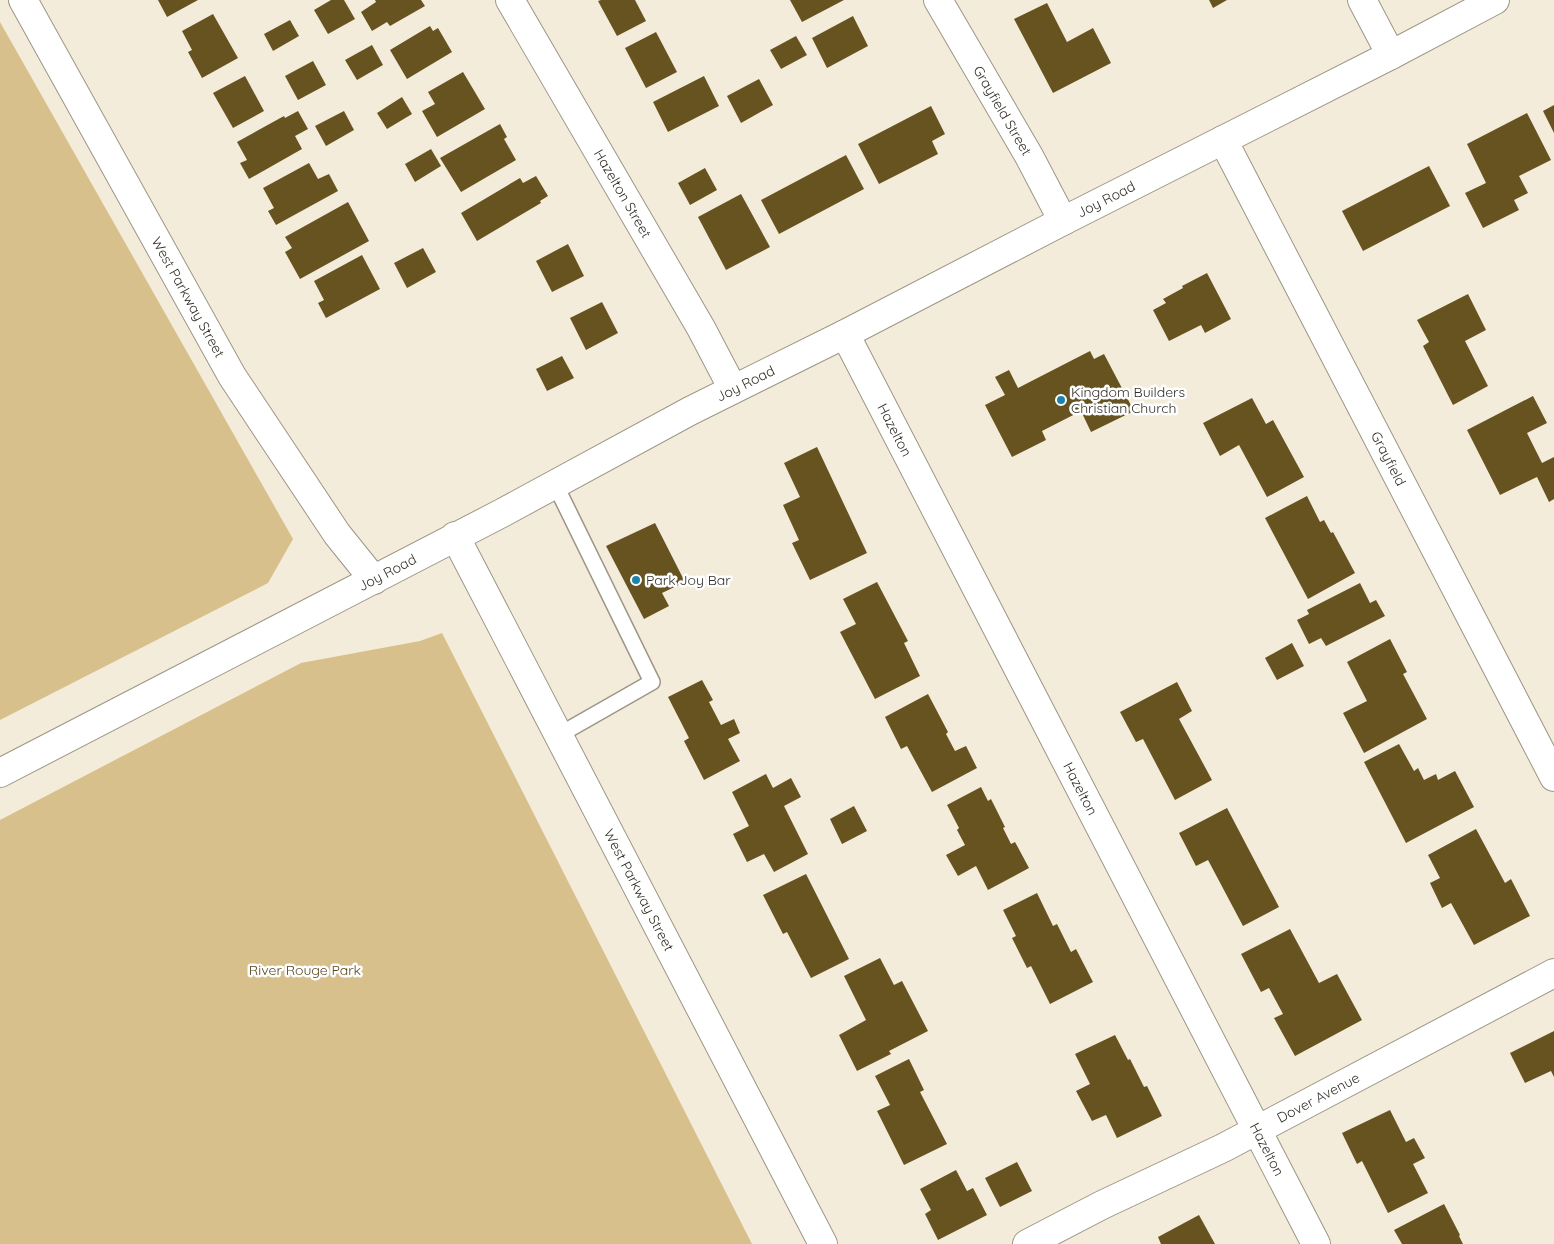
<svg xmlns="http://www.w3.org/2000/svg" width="1554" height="1244" font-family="Quicksand,sans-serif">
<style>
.green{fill:#d7c08b}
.building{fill:#675320}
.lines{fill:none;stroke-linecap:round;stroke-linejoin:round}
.service-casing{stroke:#9d9686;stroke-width:18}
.minor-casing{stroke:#9d9686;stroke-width:30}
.secondary-casing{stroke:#9d9686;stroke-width:30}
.service{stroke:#fff;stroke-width:15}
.minor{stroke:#fff;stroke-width:28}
.secondary{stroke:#fff;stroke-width:28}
.poi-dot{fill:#1c83ad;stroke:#fff;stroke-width:2}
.labels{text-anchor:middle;stroke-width:5;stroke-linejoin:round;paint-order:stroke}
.street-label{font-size:14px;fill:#333029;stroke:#fff}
.poi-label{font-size:14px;fill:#333029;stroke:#fff;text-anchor:start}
.park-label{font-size:14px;fill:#56451e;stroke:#fff}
</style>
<rect width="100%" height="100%" fill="#f4ecda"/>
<!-- green -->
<g class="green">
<path d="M0 22 293 539 268 583 0 720Z"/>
<path d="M442 633 752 1244H0V820L301 663 420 641Z"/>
</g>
<!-- building -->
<g class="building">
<path d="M158 0H198L167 17Z"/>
<path d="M331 0H344L355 19 328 34 314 10Z"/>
<path d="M375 0H421L425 6 390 26 387 22 372 31 361 12 376 2Z"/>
<path d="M601 0H635L646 21 617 36 598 1Z"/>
<path d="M790 0H844L802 22Z"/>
<path d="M1209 0H1227L1213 8Z"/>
<path d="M1047 3 1067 42 1093 28 1111 63 1053 93 1014 19Z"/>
<path d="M213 14 238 58 202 78 188 52 192 50 182 31Z"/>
<path d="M853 16 868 46 827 68 812 38Z"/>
<path d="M290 20 299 36 273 51 264 34Z"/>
<path d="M430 26 433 31 438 28 452 52 407 79 390 50Z"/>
<path d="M656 32 677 72 646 88 625 48Z"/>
<path d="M796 36 807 55 781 69 770 50Z"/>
<path d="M372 45 383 65 357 80 345 60Z"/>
<path d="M313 61 326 85 298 100 285 76Z"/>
<path d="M463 72 485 109 437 137 422 111 435 104 428 92Z"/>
<path d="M245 76 264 111 233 128 213 93Z"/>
<path d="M704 76 719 106 668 132 653 102Z"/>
<path d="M759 79 773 105 741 123 727 96Z"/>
<path d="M402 97 412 114 387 129 377 113Z"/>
<path d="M1554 105V133L1543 111Z"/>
<path d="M931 106 945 134 932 141 938 154 879 184 858 144Z"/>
<path d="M298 111 308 129 295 136 302 149 249 179 240 163 247 160 237 142 284 116 285 118Z"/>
<path d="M344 111 354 130 326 146 315 126Z"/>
<path d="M1527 113 1551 160 1519 176 1528 193 1514 200 1519 210 1483 228 1465 193 1486 183 1467 144Z"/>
<path d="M500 124 507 137 504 139 516 160 461 192 440 158Z"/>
<path d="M431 149 441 166 415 182 405 164Z"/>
<path d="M846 155 864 189 779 234 761 200Z"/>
<path d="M309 163 318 179 329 174 338 191 276 225 268 211 274 208 263 188Z"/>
<path d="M1429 166 1450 206 1363 251 1342 211Z"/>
<path d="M705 168 717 190 690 205 678 183Z"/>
<path d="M536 176 548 196 540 201 541 203 477 241 461 213 520 178 523 183Z"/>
<path d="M741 194 770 247 726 270 698 217Z"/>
<path d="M348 202 369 241 300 279 285 252 292 248 285 237Z"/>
<path d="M568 244 584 276 552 292 536 261Z"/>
<path d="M423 248 436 272 407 288 394 263Z"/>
<path d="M362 255 380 289 326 318 318 303 324 300 314 281Z"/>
<path d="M1207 273 1231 319 1205 333 1201 325 1169 341 1153 310 1166 303 1163 299 1183 288 1182 286Z"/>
<path d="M1468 294 1486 330 1465 341 1488 386 1453 405 1423 346 1429 342 1417 320Z"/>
<path d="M602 302 618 333 586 350 570 318Z"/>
<path d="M1090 351 1094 359 1104 354 1134 411 1091 432 1081 411 1042 431 1046 440 1012 457 985 405 1005 395 995 377 1009 370 1018 388Z"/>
<path d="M562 356 574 378 547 391 536 369Z"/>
<path d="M1533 396 1547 423 1527 433 1542 463 1554 457V499L1549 502 1537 477 1500 495 1467 430Z"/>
<path d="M1252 398 1266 424 1273 420 1304 477 1267 497 1239 445 1220 456 1203 423Z"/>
<path d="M817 447 867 553 810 580 792 543 799 540 783 505 800 497 784 463Z"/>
<path d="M1307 496 1320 522 1324 520 1331 533 1333 532 1355 573 1308 599 1265 518Z"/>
<path d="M655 523 685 582 662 593 669 606 644 619 606 546Z"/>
<path d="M877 582 908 641 904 643 920 676 875 699 840 632 856 624 843 599Z"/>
<path d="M1360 583 1370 603 1376 600 1385 616 1326 646 1321 638 1309 644 1297 620 1309 614 1307 610Z"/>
<path d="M1390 639 1407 672 1403 674 1427 719 1364 753 1343 713 1367 701 1347 662Z"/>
<path d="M1292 643 1304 666 1277 680 1265 658Z"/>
<path d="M702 680 713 700 709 702 721 725 734 719 740 733 728 739 740 761 704 780 684 741 689 738 668 697Z"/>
<path d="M1177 682 1192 711 1179 719 1212 780 1175 800 1143 739 1136 742 1120 712Z"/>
<path d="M928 694 948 732 946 734 955 751 966 746 977 768 932 792 907 746 901 749 885 717Z"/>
<path d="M1399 744 1414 771 1418 768 1424 780 1436 774 1438 780 1455 771 1474 807 1406 843 1364 762Z"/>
<path d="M766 774 773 788 791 778 801 797 784 806 808 854 774 872 764 854 747 862 733 834 749 826 732 792Z"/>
<path d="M981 787 988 801 991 799 1005 827 1003 828 1011 844 1015 842 1029 868 988 890 976 866 958 876 946 855 965 845 957 830 959 828 947 805Z"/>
<path d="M854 806 867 831 842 844 830 819Z"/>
<path d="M1227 808 1279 907 1243 926 1208 860 1196 866 1179 833Z"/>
<path d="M1476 829 1505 883 1511 879 1530 916 1474 945 1451 903 1442 908 1430 883 1440 878 1428 855Z"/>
<path d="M806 874 849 959 811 978 787 932 783 934 763 895Z"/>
<path d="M1037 893 1053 926 1057 924 1071 952 1076 949 1093 982 1050 1004 1031 966 1027 968 1012 938 1016 936 1003 910Z"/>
<path d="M1290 929 1319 983 1337 974 1362 1020 1295 1056 1274 1018 1283 1014 1269 988 1261 992 1241 954Z"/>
<path d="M880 958 894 985 902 981 928 1031 889 1051 891 1054 857 1071 839 1035 866 1020 844 976Z"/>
<path d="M1554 1031V1077L1551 1071 1525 1083 1510 1053Z"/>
<path d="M1115 1035 1128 1060 1130 1059 1144 1087 1147 1086 1162 1116 1117 1138 1106 1115 1092 1121 1076 1091 1090 1084 1075 1054Z"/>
<path d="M909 1059 924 1090 920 1092 947 1144 904 1165 877 1111 890 1105 875 1076Z"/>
<path d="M1390 1110 1406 1142 1414 1138 1425 1158 1413 1164 1428 1193 1388 1213 1362 1161 1357 1164 1342 1133Z"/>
<path d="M1017 1162 1032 1191 1000 1207 985 1178Z"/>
<path d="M956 1170 967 1191 973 1188 987 1215 938 1240 925 1214 931 1210 920 1189Z"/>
<path d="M1444 1204 1460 1235 1459 1236 1463 1244H1402L1394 1230Z"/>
<path d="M1199 1215 1215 1244H1161L1158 1237Z"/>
</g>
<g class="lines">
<!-- service casing -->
<g class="service-casing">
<path id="service" d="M555 484 652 682 559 735"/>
</g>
<!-- minor casing -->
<g class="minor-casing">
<g id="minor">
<path id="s1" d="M23 0 232 376 337 534 374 580"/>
<path id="s2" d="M510 0 701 328 733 389"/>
<path id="s3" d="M938 0 1029 156 1063 221"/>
<path d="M1362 0 1391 55"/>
<path id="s4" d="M1223 140 1554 777"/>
<path id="s5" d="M845 334 1316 1244"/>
<path id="s6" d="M455 536 823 1244"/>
<path id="s7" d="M1027 1244 1102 1205 1223 1148 1554 973"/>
</g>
</g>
<!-- secondary casing -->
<g class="secondary-casing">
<g id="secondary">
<path id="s8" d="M0 773 502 513 690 411 845 334 1063 221 1391 55 1495 0"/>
</g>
</g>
<!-- service -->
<use href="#service" class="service"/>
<!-- minor -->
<use href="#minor" class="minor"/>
<!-- secondary -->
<use href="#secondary" class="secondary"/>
</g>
<!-- markers -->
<g class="poi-dot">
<circle cx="1061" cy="400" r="5"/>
<circle cx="636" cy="580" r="5"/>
</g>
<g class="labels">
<!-- street labels -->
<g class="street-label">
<text dy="5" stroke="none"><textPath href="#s3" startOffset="128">Grayfield Street</textPath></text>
<text dy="5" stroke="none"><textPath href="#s2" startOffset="224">Hazelton Street</textPath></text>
<text dy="5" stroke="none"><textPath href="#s8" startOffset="1246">Joy Road</textPath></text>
<text dy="5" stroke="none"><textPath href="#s1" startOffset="340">West Parkway Street</textPath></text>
<text dy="5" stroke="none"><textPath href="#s8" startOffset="841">Joy Road</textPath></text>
<text dy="5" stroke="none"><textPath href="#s5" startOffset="108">Hazelton</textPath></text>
<text dy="5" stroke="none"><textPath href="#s4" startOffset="359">Grayfield</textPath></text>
<text dy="5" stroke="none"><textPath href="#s8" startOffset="436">Joy Road</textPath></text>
<text dy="5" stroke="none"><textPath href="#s5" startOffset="512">Hazelton</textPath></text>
<text dy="5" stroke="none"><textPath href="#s6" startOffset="399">West Parkway Street</textPath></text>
<text dy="5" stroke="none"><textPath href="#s7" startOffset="326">Dover Avenue</textPath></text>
<text dy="5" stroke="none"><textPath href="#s5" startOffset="918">Hazelton</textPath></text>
</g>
<!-- poi labels -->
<g class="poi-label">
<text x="1071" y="397">Kingdom Builders<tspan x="1071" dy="16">Christian Church</tspan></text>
<text x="646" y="585">Park Joy Bar</text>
</g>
<!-- park labels -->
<g class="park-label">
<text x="305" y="975">River Rouge Park</text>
</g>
</g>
</svg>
